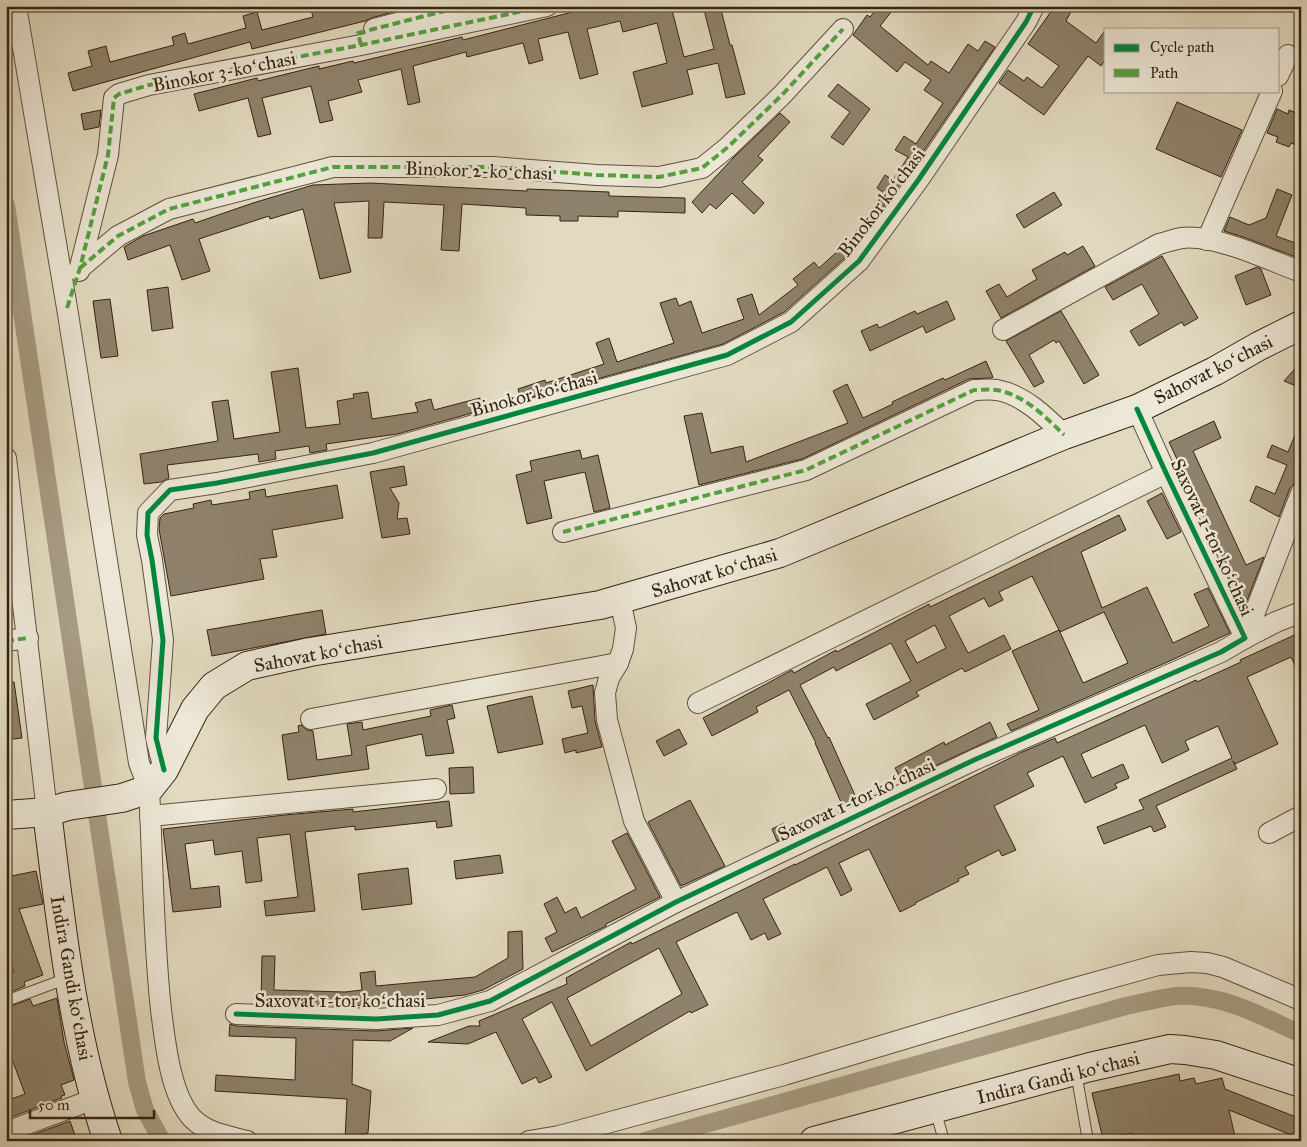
<svg xmlns="http://www.w3.org/2000/svg" width="1307" height="1147" font-family="'IM FELL Great Primer',serif">
<style>
.lines{fill:none;stroke-linecap:round;stroke-linejoin:round}
.canal{stroke:#a79c84;stroke-width:18}
.building{fill:#8f826c;stroke:#352311;fill-rule:evenodd}
.lane-casing{stroke:#60513d;stroke-width:12}
.street-casing{stroke:#60513d;stroke-width:22}
.secondary-casing{stroke:#352311;stroke-width:30}
.lane{stroke:#ece7d6;stroke-width:10}
.street{stroke:#ece7d6;stroke-width:20}
.secondary{stroke:#ece7d6;stroke-width:28}
.quiet{stroke:#53a23f;stroke-width:4;stroke-dasharray:8 4;stroke-linecap:butt}
.cycleway-casing{stroke:#ece7d6;stroke-width:8}
.cycleway{stroke:#00873e;stroke-width:5}
.labels{text-anchor:middle;stroke-width:5;stroke-linejoin:round;paint-order:stroke}
.street-label{font-size:19px;fill:#352311;stroke:#ece7d6}
</style>
<rect width="100%" height="100%" fill="#e2dac0"/>
<filter id="stains"><feTurbulence type="fractalNoise" baseFrequency=".004" numOctaves="4"/><feColorMatrix values="0 0 0 0 .2 0 0 0 0 .09 0 0 0 0 .02 0 0 0 .5 -.17"/></filter>
<radialGradient id="worn" r=".72"><stop offset=".6" stop-color="#630" stop-opacity="0"/><stop offset="1" stop-color="#630" stop-opacity=".3"/></radialGradient>
<g class="lines">
<!-- canal -->
<g class="canal">
<path d="M6 205 137 1082 145 1110 162 1141"/>
<path d="M645 1141 1126 1006C1142 1003 1159 998 1176 996 1221 993 1261 1016 1301 1034"/>
</g>
</g>
<!-- building -->
<g class="building">
<path d="M310 6H338L340 11 361 6H415L371 18 365 21 252 49 250 42 73 91 68 73 92 66 88 51 106 46 110 62 174 45 172 37 185 33 188 44 246 28 243 16 257 12 262 30 313 17Z"/>
<path d="M596 6H671L684 57 714 49 703 6H720L730 45H732L745 94 726 98 718 63 687 70 693 94 642 107 633 72 667 63 657 23 623 32 620 21 587 29 598 74 580 79 568 32 538 39 543 60 529 64 523 43 467 57 466 52 413 66 420 102 408 105 401 69 358 80 362 92 328 101 333 120 320 123 311 86 262 98 271 134 258 137 248 98 199 111 194 94 257 78 258 81 319 66V69L353 61 354 63 462 37 463 40Z"/>
<path d="M879 6H896L880 26 928 65 931 61 949 73 968 44 978 51 985 41 995 47 909 172 850 253 784 312 723 344 521 400 518 389 545 380 546 383 604 364 596 343 609 338 617 362 674 343 660 303 676 298 679 306 691 301 702 333 744 319 737 299 752 294 759 315 798 285 793 279 814 262 819 268 849 241 884 193 877 188 885 175 893 180 908 157 895 150 904 136 916 144 943 103 924 90 931 80 905 62 897 72 853 35 867 15 870 17Z"/>
<path d="M1055 6H1074L1066 21 1096 43 1106 29V59L1101 66 1088 56 1044 115 999 83 1008 70 1024 81 1027 77 1042 88 1059 66 1028 44Z"/>
<path d="M838 84 870 109 843 145 831 137 850 112 828 96Z"/>
<path d="M1177 102 1242 130 1221 177 1156 149Z"/>
<path d="M1277 109 1288 114 1289 110 1301 115V147L1291 143 1289 147 1276 142 1278 137 1267 133Z"/>
<path d="M101 110 99 127 84 130 81 114Z"/>
<path d="M780 113 790 122 758 156 763 160 742 182 764 203 754 214 732 193 716 209 710 204 702 213 692 202 734 157Z"/>
<path d="M370 183 527 191V189L609 192V196L685 198V213L618 211V217L578 216V221H560V216L526 215V208L462 204 459 251 441 250 444 205 384 202 382 238H368L369 201 334 203 351 272 320 279 303 209 270 219 269 216 199 239 210 271 182 280 170 245 128 260 124 247 143 236 193 219 195 223 253 203 313 185Z"/>
<path d="M1277 189 1292 195 1276 236 1301 245V259L1246 238 1224 231 1230 217 1249 225 1266 218Z"/>
<path d="M1054 192 1062 205 1024 228 1016 215Z"/>
<path d="M1083 246 1095 266 1001 318 986 291 999 284 1007 297 1037 279 1032 270 1065 252 1067 255Z"/>
<path d="M1162 256 1198 318 1184 326 1182 322 1139 346 1130 331 1159 314 1142 284 1113 300 1105 287Z"/>
<path d="M1257 267 1261 269 1271 295 1246 305 1235 276Z"/>
<path d="M168 287 173 328 152 331 147 290Z"/>
<path d="M110 299 118 356 101 358 93 301Z"/>
<path d="M947 301 955 319 926 333 923 326 870 351 861 331 877 324 879 328 915 311 917 314Z"/>
<path d="M1061 311 1099 375 1084 384 1059 341 1056 343 1054 340 1029 355 1044 382 1034 387 1006 341Z"/>
<path d="M986 361 993 377 992 378 969 379 802 459 699 485 684 416 702 413 711 453 743 446 746 462 848 423 833 391 847 384 863 418 893 404 892 402 943 378 945 380Z"/>
<path d="M1301 362V388L1284 381Z"/>
<path d="M298 368 306 428 340 424 337 401 354 398 353 394 368 392 372 419 418 412 415 403 431 399 434 410 480 398 483 410 397 434 326 444 327 450 310 453 309 446 275 451 276 459 259 462 258 454 167 465 169 478 161 482 144 484 140 454 218 441 212 402 228 400 234 439 280 432 271 372Z"/>
<path d="M1214 421 1221 438 1193 451 1246 565 1264 557 1244 608 1229 578 1232 577 1169 442Z"/>
<path d="M1300 423 1301 481 1294 484 1290 488 1279 517 1250 501 1256 486 1275 494 1287 465 1267 457 1272 445 1288 452Z"/>
<path d="M580 450 582 459 598 455 610 508 594 512 585 472 544 481 552 518 527 524 516 475 532 471 530 461Z"/>
<path d="M404 466 407 485 390 488 399 503 397 519 407 518 410 534 382 538 370 472Z"/>
<path d="M337 485 343 518 272 530 277 557 260 559 264 579 171 596 159 529 160 518 164 514 194 508 193 504 211 500 212 505 250 499 249 492 265 489 266 497Z"/>
<path d="M1162 493 1181 532 1167 539 1147 501Z"/>
<path d="M1119 515 1126 530 1081 552 1102 608 1147 587 1173 643 1209 626 1194 594 1208 588 1230 633 1174 659 1011 731 1007 724 1039 710 1012 651 1059 630 1083 683 1128 663 1104 612 1060 632 1032 576 999 592 1003 600 989 607 984 598 949 616 968 653 1004 635 1011 649 965 672 962 668 916 692 919 696 874 720 866 704 911 681 891 643 836 671 834 667 800 685 828 738 829 737 858 802 844 809 815 743H816L789 690 756 707 758 712 712 736 703 718 792 670 794 673 836 650 837 652 929 604 930 607ZM935 625 946 648 917 663 905 641Z"/>
<path d="M322 610 326 634 212 656 207 630Z"/>
<path d="M1301 632V678L1291 657 1247 677 1278 744 1235 764 1233 761 1237 769 1156 806 1166 827 1154 832 1151 826 1104 844 1097 827 1144 809 1139 800 1232 758 1218 726 1185 741 1189 750 1162 763 1145 725 1081 754 1092 778 1123 764 1129 778 1115 784 1117 788 1085 803 1063 756 1027 773 1034 786 994 806 1016 850 1002 856 999 850 965 867 969 874 958 879 959 881 915 903 916 904 900 912 869 849 839 863 852 890 841 896 827 867 763 899 781 934 768 940 765 933 751 940 737 912 676 942 708 1005 691 1013 690 1011 586 1071 552 1002 522 1019 552 1077 539 1083 536 1077 522 1084 496 1032 468 1044 428 1042 469 1026H480L479 1021 567 984 566 978 631 942 632 944 795 864V865L1020 753 1055 738 1057 743 1196 680 1197 682 1241 662 1240 660ZM659 948 682 994 591 1046 567 998Z"/>
<path d="M6 682H14L22 738 6 740Z"/>
<path d="M593 685 595 721 602 747 576 753V750L565 753 562 739 588 733 582 706 572 708 568 691Z"/>
<path d="M532 696 543 744 498 753 487 706Z"/>
<path d="M452 705 455 718 447 720 454 753 426 756 422 734 366 746 369 769 288 780 282 735 299 732 298 726 301 725 307 730 313 731 317 760 352 755 347 724 362 722 363 730 431 716 430 710Z"/>
<path d="M990 722 997 737 902 781 895 768 944 742 945 745Z"/>
<path d="M679 729 687 744 664 756 656 741Z"/>
<path d="M473 767 474 793 450 794 449 768Z"/>
<path d="M690 800 725 866 681 886 648 822Z"/>
<path d="M449 801 452 826 437 828 436 821 355 830V826L305 832 315 911 266 916 264 901 298 897 290 834 257 838 262 881 246 883 242 851 215 855 213 840 185 844 191 889 219 886 221 907 173 912 163 829 285 815 353 809V812Z"/>
<path d="M784 823 790 834 777 841 772 829Z"/>
<path d="M627 833 660 897 606 924V926L600 929 552 952 545 938 557 932 544 904 557 897 565 913 576 907 581 918 636 889 612 841Z"/>
<path d="M500 855 503 873 456 879 454 861Z"/>
<path d="M408 868 412 904 362 910 358 874Z"/>
<path d="M36 871 43 904 19 909 43 975 24 982 25 986 6 994V975L14 972 6 949V934L12 932 6 916V877Z"/>
<path d="M522 931 523 969 483 990 465 995 355 1006 261 1003 262 956H275L274 990 345 992 362 990 360 973 375 971 376 986 475 977 508 958V932Z"/>
<path d="M57 998 64 1042 74 1080 61 1085 65 1095 61 1096 62 1098 6 1119V1101L25 1094 6 1043V1008L30 999 33 1006Z"/>
<path d="M230 1024 236 1026 376 1031 413 1028 390 1041 353 1040 352 1084 371 1091 368 1133 345 1139 347 1099 215 1091 216 1075 295 1080 296 1038 229 1036Z"/>
<path d="M1179 1074 1180 1081 1194 1078 1196 1084 1222 1078 1225 1089 1301 1119V1139L1229 1110 1236 1141H1134L1132 1133 1103 1139 1092 1093Z"/>
<path d="M70 1121 77 1141H16Z"/>
</g>
<g class="lines">
<!-- lane casing -->
<g class="lane-casing">
<g id="lane">
<path d="M6 1001 68 978"/>
<path d="M1076 1072 1088 1141"/>
<path d="M935 1109 944 1141"/>
</g>
</g>
<!-- street casing -->
<g class="street-casing">
<g id="street">
<path d="M16 6 67 308 139 763 149 789C153 863 153 936 161 1010 165 1041 170 1094 192 1118 206 1133 228 1136 247 1141"/>
<path d="M374 29 464 6"/>
<path d="M1278 76 1288 55"/>
<path d="M1207 240 1272 91"/>
<path d="M80 268 118 236 169 209 333 167H492L597 175 659 177 702 168 728 147 782 95 843 29"/>
<path d="M79 271 108 155 114 98 119 94 149 85 361 45 547 6"/>
<path d="M1003 330 1159 244C1167 242 1175 239 1182 238 1215 234 1269 260 1301 272"/>
<path d="M6 458 47 812"/>
<path d="M563 532 806 470 974 390C981 390 990 389 997 390 1024 395 1046 417 1064 435"/>
<path d="M620 600 626 628 623 649 618 663 609 678 605 693 607 720 634 821 676 902"/>
<path d="M1245 638 1301 493"/>
<path d="M1245 638 1276 622 1301 612"/>
<path d="M6 641 28 638"/>
<path d="M698 703 1166 473"/>
<path d="M311 719 618 663"/>
<path d="M164 770 156 738 163 640 152 560 147 535 148 513 170 490 217 483 373 453 727 355 791 322 859 261 919 179 1026 22 1034 6"/>
<path d="M150 816 436 789"/>
<path d="M1269 833 1301 816"/>
<path d="M236 1014 376 1019 438 1015 490 1001 676 902 974 760 1221 652 1245 638 1166 473 1137 409"/>
<path d="M6 1132 94 1099"/>
<path d="M529 1141 559 1136 784 1075 1064 991 1158 965 1191 962 1207 963 1223 967 1301 1000"/>
</g>
</g>
<!-- secondary casing -->
<g class="secondary-casing">
<g id="secondary">
<path d="M47 812C61 923 72 1035 108 1141"/>
<path d="M6 815 47 812 68 806 122 798 149 789 164 770 195 709 214 686 247 666 310 652 600 605 780 553 1064 435 1137 409 1215 371 1259 346 1301 325"/>
<path d="M814 1141 1090 1067 1170 1049 1185 1050 1216 1055 1301 1083"/>
</g>
</g>
<!-- lane -->
<use href="#lane" class="lane"/>
<!-- street -->
<use href="#street" class="street"/>
<!-- secondary -->
<use href="#secondary" class="secondary"/>
<!-- quiet -->
<g class="quiet">
<path d="M361 45 358 33 464 6"/>
<path d="M80 268 118 236 169 209 333 167H492L597 175 659 177 702 168 728 147 782 95 843 29"/>
<path d="M67 308 80 268 108 155 114 98 119 94 149 85 361 45 547 6"/>
<path d="M6 489 10 488"/>
<path d="M563 532 806 470 974 390C981 390 990 389 997 390 1024 395 1046 417 1064 435"/>
<path d="M6 641 28 638"/>
</g>
<!-- cycleway casing -->
<g class="cycleway-casing">
<g id="cycleway">
<path d="M164 770 156 738 163 640 152 560 147 535 148 513 170 490 217 483 373 453 727 355 791 322 859 261 919 179 1026 22 1034 6"/>
<path d="M236 1014 376 1019 438 1015 490 1001 676 902 974 760 1221 652 1245 638 1166 473 1137 409"/>
</g>
</g>
<!-- cycleway -->
<use href="#cycleway" class="cycleway"/>
</g>
<g class="labels">
<!-- street labels -->
<g class="street-label">
<text transform="translate(224 71) rotate(-11)" y="7">Binokor 3-koʻchasi</text>
<text transform="translate(479 170) rotate(2)" y="7">Binokor 2-koʻchasi</text>
<text transform="translate(881 202) rotate(-53)" y="7">Binokor koʻchasi</text>
<text transform="translate(1213 369) rotate(-27)" y="7">Sahovat koʻchasi</text>
<text transform="translate(534 393) rotate(-15)" y="7">Binokor koʻchasi</text>
<text transform="translate(1213 537) rotate(65)" y="7">Saxovat 1-tor koʻchasi</text>
<text transform="translate(714 572) rotate(-17)" y="7">Sahovat koʻchasi</text>
<text transform="translate(318 653) rotate(-11)" y="7">Sahovat koʻchasi</text>
<text transform="translate(856 799) rotate(-25)" y="7">Saxovat 1-tor koʻchasi</text>
<text transform="translate(72 978) rotate(80)" y="7">Indira Gandi koʻchasi</text>
<text x="340" y="1007">Saxovat 1-tor koʻchasi</text>
<text transform="translate(1058 1077) rotate(-14)" y="7">Indira Gandi koʻchasi</text>
</g>
</g>
<!-- margin -->
<rect width="1307" height="1147" fill="none" stroke="#e2dac0" stroke-width="25"/>
<rect x="8" y="8" width="1292" height="1132" fill="none" stroke="#352311" stroke-width="2.5"/>
<rect x="12" y="12" width="1282" height="1122" fill="none" stroke="#352311"/>
<!-- legend -->
<rect x="1104" y="28" width="175" height="65" fill="#ece7d6" stroke="#a39987"/>
<rect x="1114" y="44" width="25" height="8" fill="#00873e" stroke="#a39987"/>
<text x="1150" y="52" font-size="15" fill="#352311">Cycle path</text>
<rect x="1114" y="69" width="25" height="8" fill="#53a23f" stroke="#a39987"/>
<text x="1150" y="78" font-size="15" fill="#352311">Path</text>
<!-- scale -->
<path d="M30 1110v8h124v-8" fill="none" stroke="#352311" stroke-width="2.5"/>
<text x="38" y="1110" font-size="15" fill="#352311" stroke="#ece7d6" stroke-width="4" paint-order="stroke">50 m</text>
<rect width="100%" height="100%" filter="url(#stains)"/>
<rect width="100%" height="100%" fill="url(#worn)"/>
</svg>
